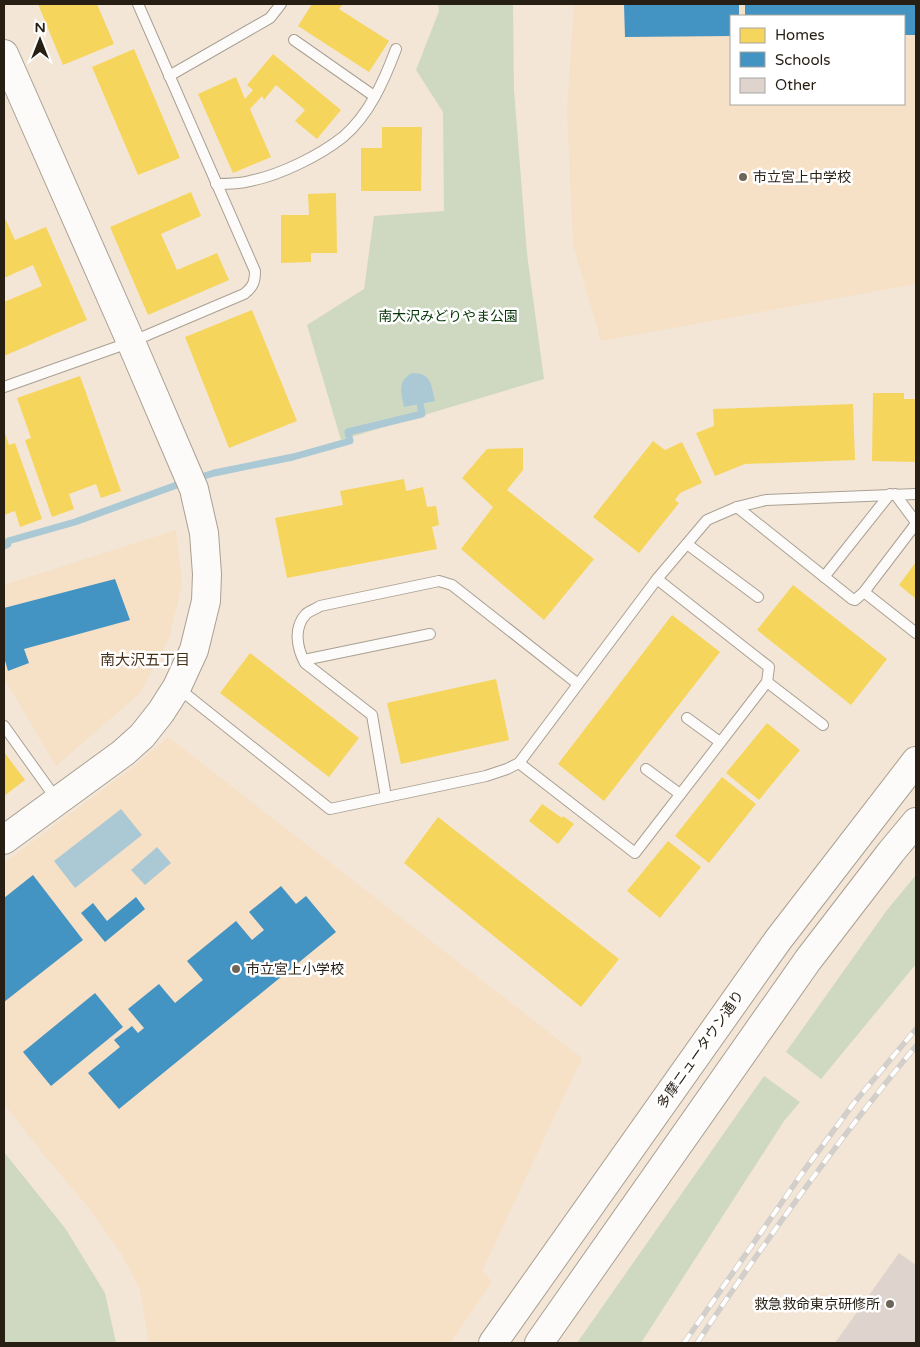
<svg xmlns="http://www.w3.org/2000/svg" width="920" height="1347" font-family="'Varela Round','Noto Sans JP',sans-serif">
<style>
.built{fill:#f6e0c6;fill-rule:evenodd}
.green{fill:#cfd9c1}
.water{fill:#abc9d5}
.homes{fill:#f6d55c}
.schools{fill:#4393c3}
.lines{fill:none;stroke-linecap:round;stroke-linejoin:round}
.stream{stroke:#abc9d5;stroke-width:7}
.building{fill:#dfd3ce}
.lane-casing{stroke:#a9a093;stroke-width:12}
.secondary-casing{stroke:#a9a093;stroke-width:30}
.lane{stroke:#fdfbf9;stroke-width:10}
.secondary{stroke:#fdfbf9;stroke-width:28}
.rail-casing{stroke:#d2ceca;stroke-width:5.5}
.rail{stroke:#fff;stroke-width:4;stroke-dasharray:11;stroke-linecap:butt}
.poi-dot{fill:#6e6558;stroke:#fff;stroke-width:2}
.labels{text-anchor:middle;stroke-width:5;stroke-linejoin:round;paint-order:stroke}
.poi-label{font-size:14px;fill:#271f14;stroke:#fff;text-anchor:start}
.park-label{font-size:14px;fill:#043504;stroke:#fff}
.street-label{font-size:14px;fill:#271f14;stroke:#fff}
.neighbourhood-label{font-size:15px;fill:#45321a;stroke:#fff}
</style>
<rect width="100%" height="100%" fill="#f3e6d6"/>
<!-- built -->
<g class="built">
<path d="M574 4H916V284L601 341 573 245 567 110ZM731 16H904V104H731Z"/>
<path d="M176 530 182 585 169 638 140 693 56 766 4 678V585Z"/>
<path d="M168 737 582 1058 482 1271 492 1282 450 1343H149L140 1290 121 1253 88 1207 44 1155 4 1104V863L132 768Z"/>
</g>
<!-- green -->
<g class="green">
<path d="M438 4H513L514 90 527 254 544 379 341 440 307 325 364 289 374 216 444 211 443 112 416 70 439 11Z"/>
<path d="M916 875V964L821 1079 786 1052 887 910Z"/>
<path d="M764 1076 800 1102 784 1121 641 1343H577Z"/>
<path d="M4 1152 65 1228 105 1293 116 1343H4Z"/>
</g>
<!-- water -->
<g class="water">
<path d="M412 373C432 373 431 385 435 401L404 407C401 392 397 381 412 373Z"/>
<path d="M121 809 142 835 75 888 54 861Z"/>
<path d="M157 847 171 863 145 885 131 870Z"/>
</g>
<!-- homes -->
<g class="homes">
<path d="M38 4H97L114 44 63 65Z"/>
<path d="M312 4H343L339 9 389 41 369 72 298 26Z"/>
<path d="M134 49 180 158 138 175 92 67Z"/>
<path d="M273 54 341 110 317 139 295 121 305 110 276 85 264 100 262 96 250 109 271 157 233 173 198 94 236 77 245 99 253 90 247 85Z"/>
<path d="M382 127H422L421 191H361V148H382Z"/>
<path d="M191 192 201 216 161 234 177 270 217 253 229 280 148 315 110 227Z"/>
<path d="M336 193 337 253H311V262L281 263V215H309L308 194Z"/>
<path d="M4 216 15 240 46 227 87 320 4 356V302L42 286 33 265 4 278Z"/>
<path d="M252 310 297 421 229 448 185 337Z"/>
<path d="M80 376 121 491 101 498 96 484 69 494 74 509 52 517 25 440 31 438 17 398Z"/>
<path d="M873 393H904V399H916V462L872 461Z"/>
<path d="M853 404 855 460 745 464 715 476 696 433 714 426 713 409Z"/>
<path d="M4 430 9 445 15 443 42 519 20 527 15 511 4 515Z"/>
<path d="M653 441 665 450 682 442 702 483 680 493 675 500 679 503 639 553 593 517Z"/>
<path d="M523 448V470L507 490 594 559 544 620 461 549 493 507 462 478 487 449Z"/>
<path d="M404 479 406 491 423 487 427 507 436 506 439 525 432 527 437 549 287 578 275 518 343 505 340 491Z"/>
<path d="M916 562V599L899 585Z"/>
<path d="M793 585 887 659 851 705 757 630Z"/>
<path d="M672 615 720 652 604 801 558 764Z"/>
<path d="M250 653 359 738 329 777 220 693Z"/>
<path d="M496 679 509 740 401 764 387 703Z"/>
<path d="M767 723 800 750 759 800 726 773Z"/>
<path d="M4 752 25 780 4 796Z"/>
<path d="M722 777 756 804 709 863 675 836Z"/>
<path d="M542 804 562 818 563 816 574 824 558 844 529 821Z"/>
<path d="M438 817 619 959 581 1007 404 863Z"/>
<path d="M668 841 701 867 660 918 627 891Z"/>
</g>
<!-- schools -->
<g class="schools">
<path d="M624 4H739V16H731V36L625 37Z"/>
<path d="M745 4H916V35H904V16H745Z"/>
<path d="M115 579 130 620 24 649 29 663 8 671 4 657V608Z"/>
<path d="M33 875 83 940 4 1002V898Z"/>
<path d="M281 886 296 904 306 896 336 932 119 1109 88 1073 120 1047 114 1040 132 1026 138 1033 144 1028 128 1009 159 984 175 1003 203 980 187 961 236 921 252 940 264 930 249 912Z"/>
<path d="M136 897 145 909 105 942 81 913 93 903 107 921Z"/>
<path d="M95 993 123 1027 51 1086 23 1052Z"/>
</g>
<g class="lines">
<!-- stream -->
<g class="stream">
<path d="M195 479 214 473 293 457 350 441 348 432 422 414 420 403"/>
<path d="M4 546 8 544V541L75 522 185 482"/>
</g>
</g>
<!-- building -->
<path class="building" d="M899 1253 916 1265V1343H835Z"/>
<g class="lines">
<!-- lane casing -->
<g class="lane-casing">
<g id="lane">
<path d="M294 40 374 96"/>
<path d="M169 76 270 18 281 4"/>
<path d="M216 184C228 184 239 184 250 181 280 175 319 156 343 137 369 115 384 81 396 49"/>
<path d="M4 387 131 342 244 294C253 287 255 282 255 271L138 4"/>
<path d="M737 507 852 599 855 600 864 592 915 525V521L895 494"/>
<path d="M687 544 758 597"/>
<path d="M824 577 890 494"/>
<path d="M864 592 916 633"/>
<path d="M304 660 430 634"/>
<path d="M767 682 823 725"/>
<path d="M178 688 330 809 486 776 507 769 519 763 657 579 707 520 737 507 766 500 916 494"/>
<path d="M687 718 720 742"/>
<path d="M4 726 57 800"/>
<path d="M519 763 635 853 767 682 769 667 657 579"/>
<path d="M646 769 680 794"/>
<path d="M386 797 372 715 305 663C297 648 293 628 306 614 309 611 316 609 320 606L439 581 452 585 578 684"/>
</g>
</g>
<!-- secondary casing -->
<g class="secondary-casing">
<g id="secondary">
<path d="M4 54 131 342 194 489 204 533 207 574 206 601 194 650 177 687 161 712 142 736 123 753 4 840"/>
<path d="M493 1343 778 940 916 761"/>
<path d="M539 1343 808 960 891 852 916 822"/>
</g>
</g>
<!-- lane -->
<use href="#lane" class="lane"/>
<!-- secondary -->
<use href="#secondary" class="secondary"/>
<!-- rail casing -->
<g class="rail-casing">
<g id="rail">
<path d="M684 1343 803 1172 854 1103 916 1029"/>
<path d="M697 1343C765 1241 837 1141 916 1046"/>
</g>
</g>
<!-- rail -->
<use href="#rail" class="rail"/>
</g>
<!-- markers -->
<g class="poi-dot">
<circle cx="743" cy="177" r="5"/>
<circle cx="236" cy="969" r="5"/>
<circle cx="890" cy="1304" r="5"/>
</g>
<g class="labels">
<!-- poi labels -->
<g class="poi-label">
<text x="753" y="182">市立宮上中学校</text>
<text x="246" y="974">市立宮上小学校</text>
<text x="880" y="1309" text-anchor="end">救急救命東京研修所</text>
</g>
<!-- park labels -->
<g class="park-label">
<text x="448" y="321">南大沢みどりやま公園</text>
</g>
<!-- street labels -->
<g class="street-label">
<text transform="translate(700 1049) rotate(-55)" y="5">多摩ニュータウン通り</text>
</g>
<!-- neighbourhood labels -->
<g class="neighbourhood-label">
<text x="145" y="665">南大沢五丁目</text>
</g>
</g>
<!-- border -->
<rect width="920" height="1347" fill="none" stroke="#271f14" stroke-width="10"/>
<!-- legend -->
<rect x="730" y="15" width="175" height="90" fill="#ffffff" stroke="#a9a5a1"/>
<rect x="740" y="28" width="25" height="15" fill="#f6d55c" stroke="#a9a5a1"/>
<text x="775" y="40" font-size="15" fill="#271f14">Homes</text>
<rect x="740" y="52" width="25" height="15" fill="#4393c3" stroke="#a9a5a1"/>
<text x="775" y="65" font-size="15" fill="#271f14">Schools</text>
<rect x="740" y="78" width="25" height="15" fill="#dfd3ce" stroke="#a9a5a1"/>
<text x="775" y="90" font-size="15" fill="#271f14">Other</text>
<!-- north arrow -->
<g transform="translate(40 40)" stroke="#ffffff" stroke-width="4" paint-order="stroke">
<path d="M0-4L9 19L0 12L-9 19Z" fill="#271f14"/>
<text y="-8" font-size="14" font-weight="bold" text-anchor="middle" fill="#271f14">N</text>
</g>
</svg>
